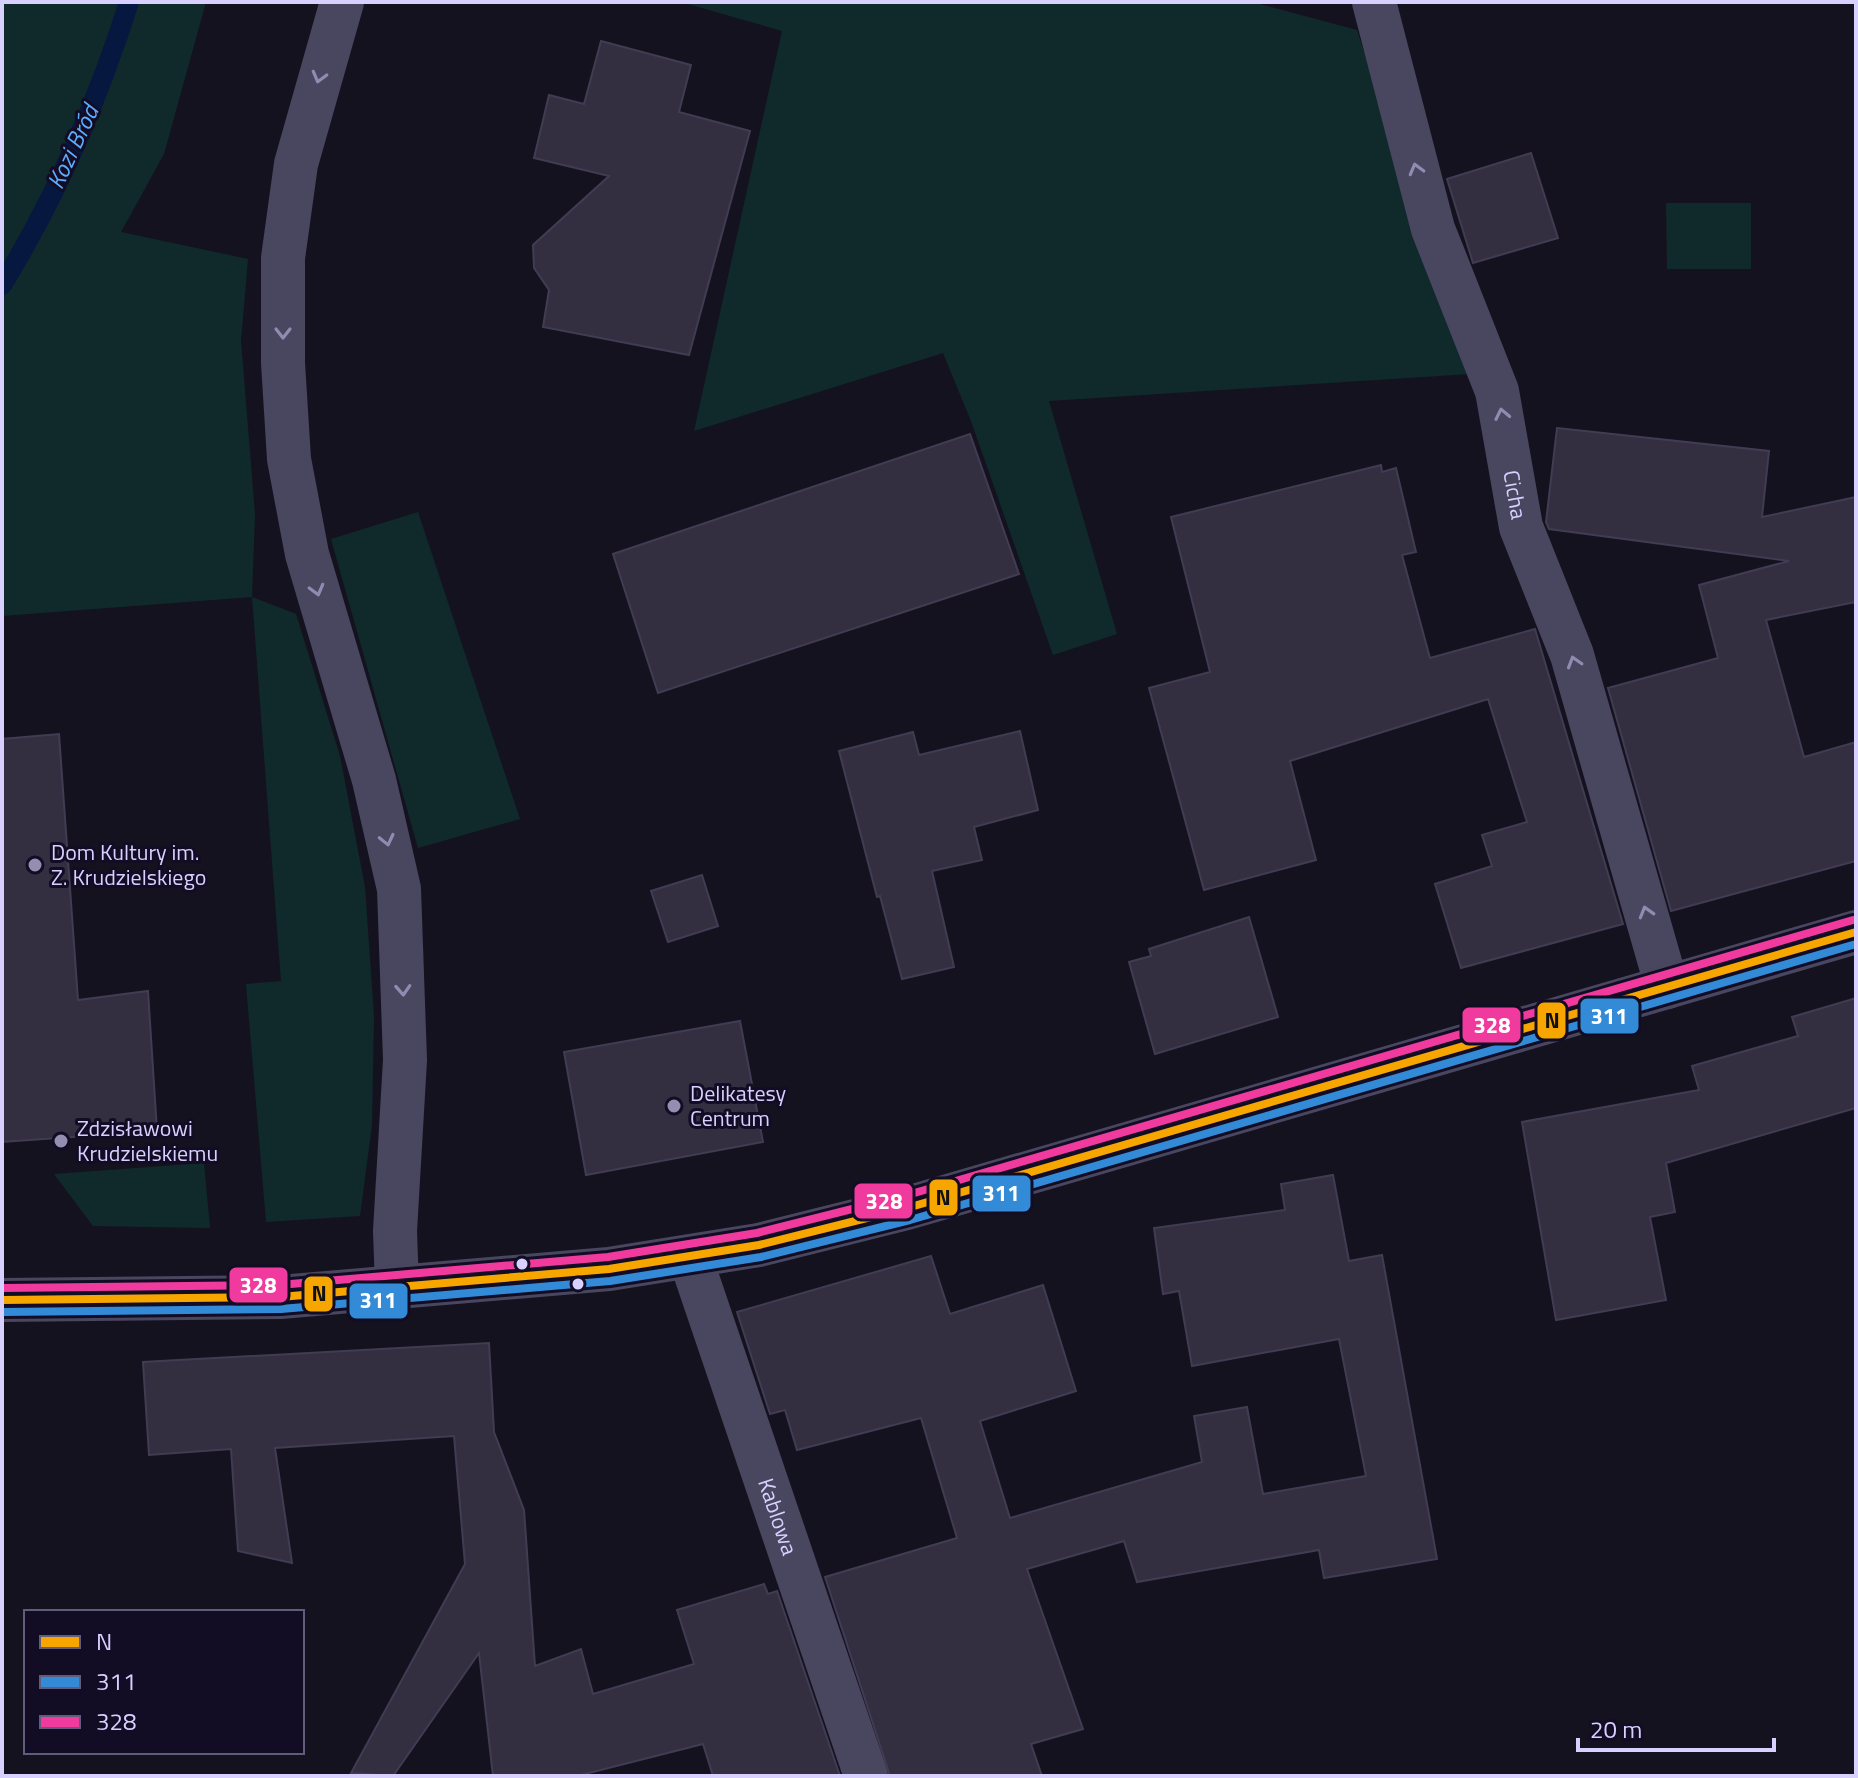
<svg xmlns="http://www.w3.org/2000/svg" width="1858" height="1778" font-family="'Titillium Web',sans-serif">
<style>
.green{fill:#102a2c}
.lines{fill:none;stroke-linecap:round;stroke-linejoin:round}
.stream{stroke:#071840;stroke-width:20}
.building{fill:#332f41;stroke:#413c53;stroke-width:2}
.minor{stroke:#494660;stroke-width:44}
.tertiary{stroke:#494660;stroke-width:44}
.bus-1-casing{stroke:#120d24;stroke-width:14}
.bus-2-casing{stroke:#120d24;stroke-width:14}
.bus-3-casing{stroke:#120d24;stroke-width:14}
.bus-1{stroke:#f7a600;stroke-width:8}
.bus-2{stroke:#338bd7;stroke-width:8}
.bus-3{stroke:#f13a9d;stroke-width:8}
.oneway{stroke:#908bb0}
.poi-dot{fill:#948eb1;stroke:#120d24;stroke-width:3}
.bus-dot{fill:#d8d0ff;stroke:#120d24;stroke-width:3}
.labels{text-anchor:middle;stroke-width:6;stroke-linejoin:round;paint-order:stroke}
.street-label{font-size:22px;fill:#d8d0ff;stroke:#120d24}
.poi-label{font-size:22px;fill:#d8d0ff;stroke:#120d24;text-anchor:start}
.water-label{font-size:24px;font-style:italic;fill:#5eacff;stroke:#120d24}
.line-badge{stroke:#120d24;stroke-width:3}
.badge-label{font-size:22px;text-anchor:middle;font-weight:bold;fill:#fff}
.pale-badge-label{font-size:22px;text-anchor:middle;font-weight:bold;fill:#111}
</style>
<rect width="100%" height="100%" fill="#15121f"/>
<!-- green -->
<g class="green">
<path d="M2 2H206L164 154 121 232 248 259 241 340 255 515 252 597 296 614 340 756 365 887 374 1016 372 1125 360 1216 266 1222 246 984 281 981 252 597 2 616Z"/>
<path d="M681 2H1252L1357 30 1470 374 1049 401 1117 634 1053 655 971 421 943 353 694 431 782 31Z"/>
<path d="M1666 203H1751V269H1667Z"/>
<path d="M418 512 520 819 418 848 331 539Z"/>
<path d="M204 1163 210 1228 93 1226 54 1174Z"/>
</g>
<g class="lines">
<!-- stream -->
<path class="stream" d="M2 285C56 197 98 100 129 2"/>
</g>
<!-- building -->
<g class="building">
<path d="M601 41 691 65 679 112 750 131 689 355 543 327 549 290 534 268 533 245 609 176 534 158 549 95 584 104Z"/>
<path d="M1531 153 1558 238 1473 263 1447 179Z"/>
<path d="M1557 428 1769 451 1762 517 1856 497V602L1766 620 1804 757 1856 742V861L1671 911 1608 688 1718 658 1699 585 1789 561 1549 529 1546 522Z"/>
<path d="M970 434 1019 574 658 693 613 554Z"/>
<path d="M1381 465 1382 472 1396 468 1416 552 1402 555 1430 658 1535 629 1623 924 1461 968 1435 884 1492 866 1482 835 1527 822 1488 699 1290 761 1316 860 1204 890 1149 688 1210 672 1171 517Z"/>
<path d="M1020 731 1038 810 974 827 982 860 932 871 954 967 902 979 880 896 877 897 839 751 913 732 919 755Z"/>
<path d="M59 734 78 1000 148 991 157 1131 2 1142V739Z"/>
<path d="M702 875 718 926 668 942 651 891Z"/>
<path d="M1249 917 1278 1017 1155 1054 1129 962 1151 956 1149 949Z"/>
<path d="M1856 998V1108L1666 1163 1675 1212 1650 1217 1666 1300 1556 1320 1522 1122 1699 1090 1692 1066 1798 1036 1792 1017Z"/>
<path d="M740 1021 763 1142 586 1175 564 1052Z"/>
<path d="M1333 1175 1349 1261 1382 1255 1437 1559 1324 1578 1319 1550 1137 1582 1124 1541 1027 1569 1083 1729 1031 1744 1042 1776H890L825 1577 957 1538 921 1418 797 1450 785 1410 770 1414 737 1312 931 1256 950 1314 1043 1285 1076 1391 980 1421 1010 1518 1202 1462 1194 1416 1247 1407 1263 1494 1366 1476 1339 1339 1192 1366 1179 1291 1163 1294 1154 1228 1285 1210 1281 1184Z"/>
<path d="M489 1343 494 1432 524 1510 535 1666 581 1649 593 1694 694 1664 677 1610 764 1584 768 1594 777 1591 840 1776H713L703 1744 577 1776H493L479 1653 393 1776 351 1773 465 1564 454 1436 275 1448 292 1563 238 1551 231 1449 149 1455 143 1362Z"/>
</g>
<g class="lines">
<!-- minor -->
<g class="minor">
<path d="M342 2 296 164 283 258V363L289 459 307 554 374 780 399 889 405 1060 395 1231 397 1287"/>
<path id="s1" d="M1374 2 1433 229 1497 391 1521 527 1572 655 1667 987"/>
<path id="s2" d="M690 1257 866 1776"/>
</g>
<!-- tertiary -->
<path class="tertiary" d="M2 1300 280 1297 609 1269 759 1245 907 1208 1856 932"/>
<!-- bus-1 casing -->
<g class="bus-1-casing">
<path id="bus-1" d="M2 1300 280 1297 609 1269 759 1245 907 1208 1856 932"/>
</g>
<!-- bus-2 casing -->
<g class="bus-2-casing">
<path id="bus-2" d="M2 1312 281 1309 610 1281 761 1257 910 1220 1856 944"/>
</g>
<!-- bus-3 casing -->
<g class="bus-3-casing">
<path id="bus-3" d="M2 1288 279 1285 608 1257 757 1233 904 1196 1853 920"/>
</g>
<!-- bus-1 -->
<use href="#bus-1" class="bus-1"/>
<!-- bus-2 -->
<use href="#bus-2" class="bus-2"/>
<!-- bus-3 -->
<use href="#bus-3" class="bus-3"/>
</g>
<!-- one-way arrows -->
<defs><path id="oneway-chevron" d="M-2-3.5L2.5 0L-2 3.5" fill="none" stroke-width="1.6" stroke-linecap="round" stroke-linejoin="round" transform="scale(2)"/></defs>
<g class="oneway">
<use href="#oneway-chevron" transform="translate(319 77) rotate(105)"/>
<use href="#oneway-chevron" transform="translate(1416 169) rotate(-105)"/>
<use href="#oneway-chevron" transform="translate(283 333) rotate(90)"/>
<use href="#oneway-chevron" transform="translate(1502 414) rotate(-102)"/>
<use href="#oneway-chevron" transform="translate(317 590) rotate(75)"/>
<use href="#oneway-chevron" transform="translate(1574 662) rotate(-107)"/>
<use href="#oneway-chevron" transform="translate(387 840) rotate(77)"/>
<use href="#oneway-chevron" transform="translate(1646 912) rotate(-106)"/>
<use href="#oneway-chevron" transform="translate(403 990) rotate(87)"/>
</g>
<!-- markers -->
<g class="poi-dot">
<circle cx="35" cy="865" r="8"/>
<circle cx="674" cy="1106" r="8"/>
<circle cx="61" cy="1141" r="8"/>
</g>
<g class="bus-dot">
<circle cx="522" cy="1264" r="7"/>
<circle cx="578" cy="1284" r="7"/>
</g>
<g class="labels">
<!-- street labels -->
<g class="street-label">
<text dy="8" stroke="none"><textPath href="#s1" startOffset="514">Cicha</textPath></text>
<text dy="8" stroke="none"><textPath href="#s2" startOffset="274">Kablowa</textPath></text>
</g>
<!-- poi labels -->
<g class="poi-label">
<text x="51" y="860">Dom Kultury im.<tspan x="51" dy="25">Z. Krudzielskiego</tspan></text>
<text x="690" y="1101">Delikatesy<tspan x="690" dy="25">Centrum</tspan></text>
<text x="77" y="1136">Zdzisławowi<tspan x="77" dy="25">Krudzielskiemu</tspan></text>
</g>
<!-- water labels -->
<g class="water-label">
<text transform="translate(73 147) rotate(-65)" y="8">Kozi Bród</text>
</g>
</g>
<g class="line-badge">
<rect x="1579" y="997" width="61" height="38" rx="8" fill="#338bd7"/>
<rect x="1536" y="1001" width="31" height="39" rx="8" fill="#f7a600"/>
<rect x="1461" y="1006" width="61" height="38" rx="8" fill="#f13a9d"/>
<rect x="971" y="1174" width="61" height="39" rx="8" fill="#338bd7"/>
<rect x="928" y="1178" width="31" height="39" rx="8" fill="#f7a600"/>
<rect x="853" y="1182" width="61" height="38" rx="8" fill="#f13a9d"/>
<rect x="228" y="1266" width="61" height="38" rx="8" fill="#f13a9d"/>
<rect x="303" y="1275" width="31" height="38" rx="8" fill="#f7a600"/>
<rect x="348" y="1282" width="61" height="38" rx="8" fill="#338bd7"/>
</g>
<g class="badge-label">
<text x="1609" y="1024">311</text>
<text x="1492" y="1033">328</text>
<text x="1001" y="1201">311</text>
<text x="884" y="1209">328</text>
<text x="258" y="1293">328</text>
<text x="378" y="1308">311</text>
</g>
<g class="pale-badge-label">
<text x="1552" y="1028">N</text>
<text x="943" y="1205">N</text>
<text x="319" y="1301">N</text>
</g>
<!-- border -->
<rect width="1858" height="1778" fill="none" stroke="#d8d0ff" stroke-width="8"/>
<!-- legend -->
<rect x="24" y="1610" width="280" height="144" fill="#120d24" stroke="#615b7c" stroke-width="2"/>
<rect x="40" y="1636" width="40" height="12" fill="#f7a600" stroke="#615b7c" stroke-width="2"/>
<text x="96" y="1650" font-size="24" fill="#d8d0ff">N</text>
<rect x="40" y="1676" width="40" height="12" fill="#338bd7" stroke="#615b7c" stroke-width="2"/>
<text x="96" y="1690" font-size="24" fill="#d8d0ff">311</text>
<rect x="40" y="1716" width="40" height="12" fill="#f13a9d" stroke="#615b7c" stroke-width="2"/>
<text x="96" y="1730" font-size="24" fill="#d8d0ff">328</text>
<!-- scale -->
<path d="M1578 1738v12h196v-12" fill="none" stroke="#d8d0ff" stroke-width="4"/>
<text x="1590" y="1738" font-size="24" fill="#d8d0ff" stroke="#120d24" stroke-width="6" paint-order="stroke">20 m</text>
</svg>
